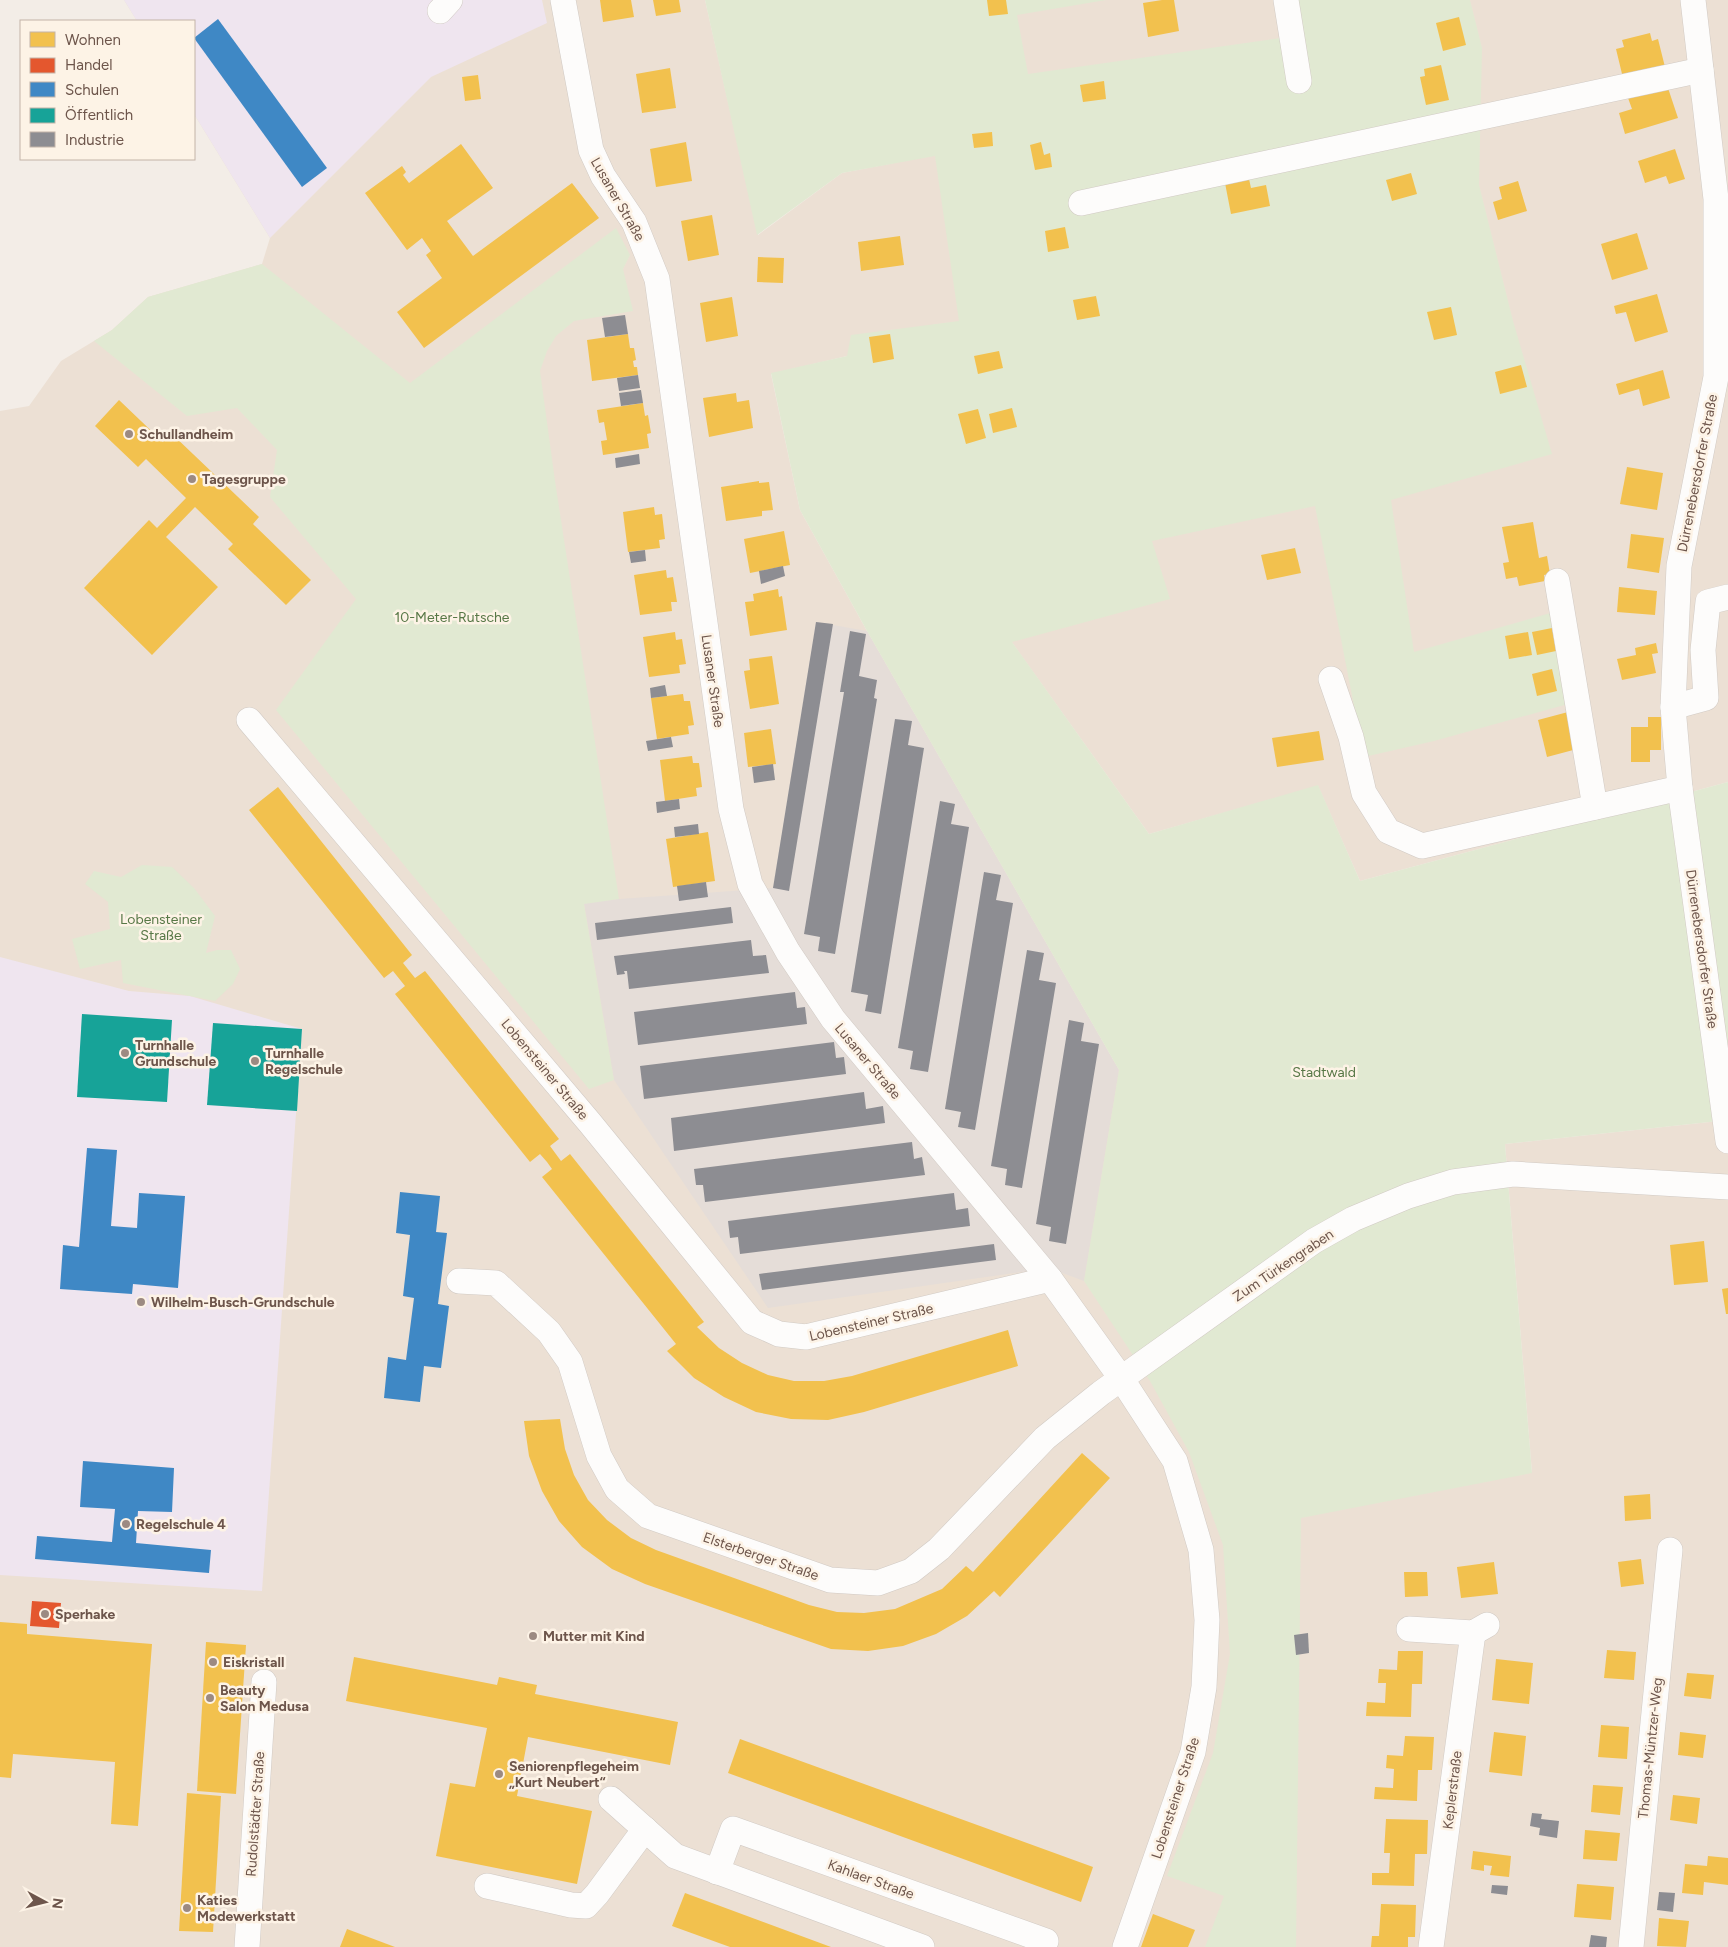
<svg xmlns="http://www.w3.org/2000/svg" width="1728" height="1947" font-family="Figtree,sans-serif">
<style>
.residential{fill:#ece0d4}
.industrial{fill:#e5ddd8}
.education{fill:#efe5ef}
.green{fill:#e1e9d2}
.homes{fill:#f2c14e}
.shops{fill:#e4572e}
.schools{fill:#3f88c5}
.public{fill:#17a398}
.industry{fill:#8d8d92}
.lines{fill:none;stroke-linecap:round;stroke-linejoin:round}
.minor-casing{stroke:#d1cac4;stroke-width:26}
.minor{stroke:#fdfcfb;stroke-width:25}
.poi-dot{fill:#9c8a82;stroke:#fdf3e6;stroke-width:2}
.labels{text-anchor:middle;stroke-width:5;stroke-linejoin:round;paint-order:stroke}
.street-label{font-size:14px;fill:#6d554b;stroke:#fdf3e6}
.poi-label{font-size:14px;font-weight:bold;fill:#6d554b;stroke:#fdf3e6;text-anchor:start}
.park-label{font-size:14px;fill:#587847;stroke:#fdf3e6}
</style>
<rect width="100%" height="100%" fill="#f3ede7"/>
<!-- residential -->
<path class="residential" d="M124 0H705L758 235 842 173 935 155 931 0H1728V782L1360 881 1318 786 1149 834 871 445 847 356 771 374 800 510 867 631 1119 1070 1532 1473 1505 1144 1728 1120V1947H0V411L29 406 61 361 112 330 148 297 262 264 270 238 194 114V21H137Z"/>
<!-- industrial -->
<path class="industrial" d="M816 622 867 631 1119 1070 1084 1281 1049 1268 768 1308 614 1080 584 903 619 899 773 888Z"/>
<!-- education -->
<g class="education">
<path d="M124 0H542L547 23 431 77 270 238 194 114V21H137Z"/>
<path d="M0 957 129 991 190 996 302 1029 262 1591 0 1575Z"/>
</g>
<!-- green -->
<g class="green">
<path d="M705 0H1106L1017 15 1028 74 1280 38 1275 0H1470L1482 48 1479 185 1513 321 1552 454 1391 500 1414 652 1554 612 1568 704 1434 741 1364 757 1315 506 1152 541 1170 599 1012 642 1149 834 1318 785 1360 881 1728 782V1120L1505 1144 1532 1473 1301 1518 1296 1947H1205L1224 1896 1167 1876 1213 1753 1230 1654 1223 1545 1189 1452 1150 1381 1084 1281 1119 1070 867 631 800 510 771 373 847 356 851 335 959 321 935 156 842 173 757 235Z"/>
<path d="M616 228 630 255 623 269 633 311 574 321 556 336 547 351 540 371 555 481 619 899 584 904 614 1080 589 1089 276 710 356 599 270 497 277 450 237 408 187 416 94 341 112 330 148 297 262 264 410 383Z"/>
<path d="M142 865 172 867 194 888 215 916 206 953 217 950H231L240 969 233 984 215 1001 123 983 121 960 80 969 72 939 110 929 108 902 85 884 94 871 121 877Z"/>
</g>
<!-- homes -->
<g class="homes">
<path d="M600 0H631L634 17 603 22Z"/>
<path d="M653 0H679L681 12 656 16Z"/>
<path d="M987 0H1006L1008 14 989 16Z"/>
<path d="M1162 0H1174L1179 31 1148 37 1143 3Z"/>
<path d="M1459 17 1466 45 1443 51 1436 23Z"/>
<path d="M1650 33 1652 41 1658 39 1665 67 1623 78 1616 49 1624 47 1622 40Z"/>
<path d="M1441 65 1449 100 1426 105 1420 77 1425 76 1424 69Z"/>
<path d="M670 68 676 108 642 113 636 74Z"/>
<path d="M478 75 481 99 465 101 462 77Z"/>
<path d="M1104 81 1106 99 1083 102 1080 85Z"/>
<path d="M1667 85 1678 118 1625 134 1619 113 1632 109 1628 98Z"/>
<path d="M992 132 993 146 974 148 972 134Z"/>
<path d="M686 142 692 181 656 187 650 149Z"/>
<path d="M1041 142 1044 155 1050 153 1052 167 1035 170 1030 145Z"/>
<path d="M461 144 493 188 447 221 473 256 572 183 599 218 424 348 397 312 442 278 426 255 431 251 422 238 407 250 365 193 402 166 406 172 403 175 409 183Z"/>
<path d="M1675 149 1685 179 1669 184 1666 176 1645 183 1638 161Z"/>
<path d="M1411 173 1417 194 1392 201 1386 180Z"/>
<path d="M1249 179 1251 188 1266 185 1270 206 1231 214 1225 183Z"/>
<path d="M1518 181 1527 211 1498 220 1493 202 1502 199 1499 187Z"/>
<path d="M712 215 719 255 688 261 681 221Z"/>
<path d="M1065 227 1069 248 1048 252 1045 231Z"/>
<path d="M1637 233 1648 269 1612 280 1601 244Z"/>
<path d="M900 236 904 265 861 271 858 242Z"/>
<path d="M758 257 784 258 783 283 757 282Z"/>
<path d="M1657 294 1668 332 1635 342 1626 312 1616 314 1614 306Z"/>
<path d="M1096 296 1100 316 1077 320 1073 300Z"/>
<path d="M732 297 738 336 706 342 700 303Z"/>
<path d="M1451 307 1457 335 1434 340 1427 312Z"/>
<path d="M628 334 630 348H634L636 360 633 361 634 367H637L638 375 592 381 587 340Z"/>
<path d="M890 334 894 359 873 363 869 337Z"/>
<path d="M999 351 1003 368 978 374 974 356Z"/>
<path d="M1521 365 1527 387 1500 394 1495 372Z"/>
<path d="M1663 370 1670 398 1643 406 1639 389 1619 395 1616 384Z"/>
<path d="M736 393 737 402 749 400 753 428 709 437 703 398Z"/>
<path d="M119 400 163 442 171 433 259 517 253 524 311 580 286 605 228 549 233 544 195 507 166 537 218 587 152 655 84 588 149 520 157 528 186 498 146 459 138 467 95 426Z"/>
<path d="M643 403 645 416 648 415 651 433 647 434 649 448 603 455 601 441 607 440 604 422 599 423 597 410Z"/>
<path d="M1012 408 1017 427 993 433 989 414Z"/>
<path d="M978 409 986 438 966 444 958 414Z"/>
<path d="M1627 467 1663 473 1657 510 1620 504Z"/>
<path d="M759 481V483L769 482 773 510 762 511V516L726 521 721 487Z"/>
<path d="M654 507 655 515 662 514 665 539 659 540 660 548 628 552 623 512Z"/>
<path d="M1533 522 1539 558 1547 556 1550 574 1544 575 1545 581 1519 586 1517 577 1506 579 1503 563 1509 562 1502 527Z"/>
<path d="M784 531 790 565 750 573 744 539Z"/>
<path d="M1631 534 1664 538 1659 573 1627 568Z"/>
<path d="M1295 548 1301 573 1267 580 1261 555Z"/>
<path d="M666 570 667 578 673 577 677 602H671L672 611 640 615 634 575Z"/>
<path d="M1619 587 1657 591 1655 615 1617 612Z"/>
<path d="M778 589 779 597 782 596 787 630 750 636 745 602 754 601 753 594Z"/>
<path d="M1552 628 1556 651 1537 655 1532 632Z"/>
<path d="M675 632 676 640 682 639 686 664 679 665 680 673 649 677 643 637Z"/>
<path d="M1528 632 1532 655 1509 659 1505 636Z"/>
<path d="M1656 643 1658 653 1652 654 1656 673 1622 680 1617 659 1636 655 1635 648Z"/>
<path d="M772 656 779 704 750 709 744 671 750 670 749 659Z"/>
<path d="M1552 669 1557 691 1537 696 1532 674Z"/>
<path d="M683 694 684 701H690L694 725 688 726 689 734 657 739 651 698Z"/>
<path d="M1568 712 1577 749 1547 757 1538 720Z"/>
<path d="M1648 717H1661V750H1650V762H1631V727H1648Z"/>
<path d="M771 729 776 764 748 767 744 733Z"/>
<path d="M1319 731 1324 760 1277 767 1272 738Z"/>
<path d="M692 756 693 763H699L702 787 696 788 697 796 665 801 660 760Z"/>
<path d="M278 787 412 955 403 963 415 978 425 971 559 1139 550 1146 561 1161 570 1154 704 1322 697 1327 719 1348 742 1363 768 1375 794 1381H824L852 1376 1008 1330 1018 1366 864 1412 828 1420 791 1419 756 1412 724 1397 694 1378 667 1351 676 1344 542 1177 552 1169 547 1162 540 1154 530 1162 395 994 405 986 393 971 384 978 249 810Z"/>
<path d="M708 832 715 881 673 887 666 839Z"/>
<path d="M1704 1241 1708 1282 1674 1285 1670 1245Z"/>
<path d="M1728 1288V1314H1726L1722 1289Z"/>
<path d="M560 1419 565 1449 574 1475 588 1500 607 1520 631 1538 656 1550 809 1605 837 1612 864 1613 895 1609 942 1589 966 1566 973 1572 1082 1453 1110 1478 1000 1597 994 1591 967 1616 936 1634 903 1646 868 1651 831 1649 645 1584 612 1569 582 1547 559 1521 542 1491 529 1456 524 1421Z"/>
<path d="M1650 1494 1651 1519 1625 1521 1624 1496Z"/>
<path d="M1641 1559 1644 1584 1621 1587 1618 1562Z"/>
<path d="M1494 1562 1498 1594 1461 1598 1457 1567Z"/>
<path d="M1404 1572H1427L1428 1596 1405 1597Z"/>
<path d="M0 1622 27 1624V1634L152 1644 138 1826 111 1824 115 1762 13 1754 11 1778 0 1777Z"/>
<path d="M206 1642 246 1645 236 1794 197 1791Z"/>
<path d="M1607 1650 1636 1652 1634 1680 1604 1678Z"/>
<path d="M1398 1651H1423L1422 1684H1412L1411 1717 1366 1716 1367 1702 1385 1703 1386 1683H1378L1379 1669 1397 1670Z"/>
<path d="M354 1657 497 1685 499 1677 537 1685 535 1694 678 1722 670 1765 528 1737 517 1796 592 1811 577 1884 436 1856 450 1783 475 1787 487 1728 346 1701Z"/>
<path d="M1496 1659 1533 1663 1529 1704 1492 1700Z"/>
<path d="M1687 1673 1714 1675 1711 1699 1684 1696Z"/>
<path d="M1601 1725 1629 1727 1627 1759 1598 1757Z"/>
<path d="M1494 1732 1526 1736 1522 1776 1489 1772Z"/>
<path d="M1680 1732 1706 1735 1703 1758 1678 1755Z"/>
<path d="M1405 1736 1434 1737 1432 1770H1418L1417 1801 1374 1799 1375 1787 1393 1788 1394 1769 1386 1768 1387 1755 1403 1756Z"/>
<path d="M740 1739 1093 1867 1081 1902 728 1773Z"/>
<path d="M1593 1785 1623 1787 1620 1815 1591 1812Z"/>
<path d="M187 1793 221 1796 213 1932 179 1931Z"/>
<path d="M1673 1795 1700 1798 1697 1824 1670 1820Z"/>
<path d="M1386 1819 1428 1820 1427 1854H1415L1414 1886 1372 1885V1873H1389L1390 1853H1384Z"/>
<path d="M1585 1830 1620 1833 1617 1861 1583 1859Z"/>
<path d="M1473 1851 1511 1856 1509 1877 1490 1875 1492 1866 1484 1865V1871L1471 1869Z"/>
<path d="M1708 1856 1728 1858V1885L1704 1882 1703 1895 1682 1893 1685 1864 1707 1866Z"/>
<path d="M1577 1884 1614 1887 1611 1920 1574 1917Z"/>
<path d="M685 1893 831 1947H730L672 1926Z"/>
<path d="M1381 1904 1416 1905 1415 1937H1408V1947H1371L1372 1936H1379Z"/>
<path d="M1153 1914 1195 1930 1188 1947H1141Z"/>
<path d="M1659 1918 1689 1921 1686 1947 1657 1946Z"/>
<path d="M347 1929 395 1947H340Z"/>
</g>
<!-- shops -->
<path class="shops" d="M32 1601 61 1603 59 1628 30 1626Z"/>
<!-- schools -->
<g class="schools">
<path d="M218 19 327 168 302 187 194 38Z"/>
<path d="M87 1148 117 1150 111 1226 137 1228 139 1193 185 1196 178 1288 133 1284 132 1294 60 1289 63 1245 79 1247Z"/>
<path d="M400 1192 440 1196 436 1232 447 1233 438 1304 449 1306 441 1368 424 1366 420 1402 384 1398 388 1357 406 1360 414 1298 403 1296 410 1235 396 1233Z"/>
<path d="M83 1461 174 1468 172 1512 138 1511 136 1543 211 1550 209 1573 35 1559 37 1536 112 1542 115 1509 80 1507Z"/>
</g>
<!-- public -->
<g class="public">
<path d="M82 1014 172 1020 167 1102 77 1097Z"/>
<path d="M213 1023 302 1029 297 1111 207 1105Z"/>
</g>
<!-- industry -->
<g class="industry">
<path d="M625 315 628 334 605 337 602 318Z"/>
<path d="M638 375 640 388 619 391 617 378Z"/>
<path d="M641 390 643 403 621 406 619 393Z"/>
<path d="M639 454 640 464 616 468 615 458Z"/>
<path d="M645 550 646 561 631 563 629 552Z"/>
<path d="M783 566 785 576 761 584 759 571Z"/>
<path d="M816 622 833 624 789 891 773 888Z"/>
<path d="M850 631 866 634 859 676 877 680 874 698 877 699 835 954 818 951 820 937 804 934 844 692H840Z"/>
<path d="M665 685 667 696 651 698 650 688Z"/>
<path d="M895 719 912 721 908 745 924 748 881 1014 865 1011 868 995 851 992Z"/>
<path d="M671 737 673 747 648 751 646 741Z"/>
<path d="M773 764 775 780 754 783 752 767Z"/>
<path d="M679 799 680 809 657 813 656 802Z"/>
<path d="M940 801 955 804 951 824 969 827 928 1072 910 1069 913 1051 898 1048Z"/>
<path d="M698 824 699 834 675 837 674 827Z"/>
<path d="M984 872 1001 875 996 900 1013 903 975 1130 958 1127 961 1112 945 1109Z"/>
<path d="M706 882 708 897 679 901 677 886Z"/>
<path d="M731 907 733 923 597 940 595 923Z"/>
<path d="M751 940 753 956 766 955 769 973 629 989 627 971H624L625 974 617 975 614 956Z"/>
<path d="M1027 950 1044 953 1039 980 1056 983 1022 1188 1005 1185 1007 1169 991 1166Z"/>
<path d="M795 992 797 1008 805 1007 807 1024 638 1045 634 1012Z"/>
<path d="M1069 1020 1084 1023 1081 1041 1099 1044 1066 1244 1049 1241 1051 1227 1036 1224Z"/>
<path d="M834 1042 836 1058 844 1057 846 1074 644 1099 640 1066Z"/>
<path d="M864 1092 866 1109 883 1106 885 1123 674 1151 671 1118Z"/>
<path d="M912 1142 914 1159 922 1157 925 1175 705 1202 703 1185H696L694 1169Z"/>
<path d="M954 1193 956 1210 968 1208 970 1226 740 1254 738 1237 730 1238 728 1221Z"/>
<path d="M994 1244 996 1260 762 1290 759 1274Z"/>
<path d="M1308 1633 1309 1653 1296 1655 1294 1635Z"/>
<path d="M1532 1813 1542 1814 1541 1819 1559 1821 1557 1838 1539 1835 1540 1828 1530 1826Z"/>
<path d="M1492 1885 1508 1886 1507 1895 1491 1893Z"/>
<path d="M1659 1892 1675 1893 1673 1912 1657 1910Z"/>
<path d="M1591 1935 1607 1937 1606 1947H1589Z"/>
</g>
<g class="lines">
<!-- minor casing -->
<g class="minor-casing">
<g id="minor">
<path d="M563 0 591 150 603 176 634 222 657 279 731 809 750 884 788 952 833 1019 1050 1279"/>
<path d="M1286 0 1299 81"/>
<path d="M1693 0 1716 199V377L1679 566 1673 707 1680 788 1728 1141"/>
<path d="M440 11 450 0"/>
<path d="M1081 203 1701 70"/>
<path d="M1557 581 1595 807"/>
<path d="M1331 679 1351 737 1364 793 1388 831 1422 846 1680 788"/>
<path d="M1673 707 1706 698 1703 650 1708 602 1728 597"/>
<path d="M249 720 590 1123 752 1322 779 1334 806 1337 1050 1279 1121 1378 1175 1461 1201 1550 1207 1620 1204 1687 1193 1752 1125 1947"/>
<path d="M459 1281 496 1283 549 1332 570 1362 599 1456 617 1489 648 1516 830 1580 878 1583 911 1571 939 1549 1045 1438 1101 1393 1314 1241 1353 1219 1408 1196 1453 1182 1513 1174 1728 1187"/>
<path d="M1409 1629 1473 1633 1487 1625"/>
<path d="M611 1799 675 1856 922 1947"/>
<path d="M717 1872 733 1829 1046 1941 1043 1947"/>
<path d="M487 1886 571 1905 586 1906 597 1894 645 1829"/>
<path d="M247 1947 264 1682"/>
<path d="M1431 1947 1473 1633"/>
<path d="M1631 1947 1670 1550"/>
</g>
</g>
<!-- minor -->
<use href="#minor" class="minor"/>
</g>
<!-- markers -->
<g class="poi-dot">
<circle cx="129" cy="434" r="5"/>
<circle cx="192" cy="479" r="5"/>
<circle cx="125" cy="1053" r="5"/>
<circle cx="255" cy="1061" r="5"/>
<circle cx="141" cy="1302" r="5"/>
<circle cx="126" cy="1524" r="5"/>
<circle cx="45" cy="1614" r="5"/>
<circle cx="533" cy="1636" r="5"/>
<circle cx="213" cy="1662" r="5"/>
<circle cx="210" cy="1698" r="5"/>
<circle cx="499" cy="1774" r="5"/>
<circle cx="187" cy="1908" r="5"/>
</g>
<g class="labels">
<!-- street labels -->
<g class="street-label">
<text transform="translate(618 199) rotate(60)" y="5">Lusaner Straße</text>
<text transform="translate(1697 473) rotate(-79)" y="5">Dürrenebersdorfer Straße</text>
<text transform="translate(713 681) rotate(82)" y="5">Lusaner Straße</text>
<text transform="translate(1702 949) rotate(82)" y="5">Dürrenebersdorfer Straße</text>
<text transform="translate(868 1061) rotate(50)" y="5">Lusaner Straße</text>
<text transform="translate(545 1069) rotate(50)" y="5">Lobensteiner Straße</text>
<text transform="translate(1283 1265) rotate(-34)" y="5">Zum Türkengraben</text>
<text transform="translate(871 1322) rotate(-13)" y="5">Lobensteiner Straße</text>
<text transform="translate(761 1556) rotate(19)" y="5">Elsterberger Straße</text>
<text transform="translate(1650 1748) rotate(-84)" y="5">Thomas-Müntzer-Weg</text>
<text transform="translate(1452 1790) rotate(-83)" y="5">Keplerstraße</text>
<text transform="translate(1175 1798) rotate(-72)" y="5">Lobensteiner Straße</text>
<text transform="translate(255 1814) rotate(-86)" y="5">Rudolstädter Straße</text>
<text transform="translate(871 1879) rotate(20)" y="5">Kahlaer Straße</text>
</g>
<!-- poi labels -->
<g class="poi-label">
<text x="139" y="439">Schullandheim</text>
<text x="202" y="484">Tagesgruppe</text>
<text x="135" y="1050">Turnhalle<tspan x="135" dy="16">Grundschule</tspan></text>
<text x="265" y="1058">Turnhalle<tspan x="265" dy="16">Regelschule</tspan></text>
<text x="151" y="1307">Wilhelm-Busch-Grundschule</text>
<text x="136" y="1529">Regelschule 4</text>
<text x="55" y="1619">Sperhake</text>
<text x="543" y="1641">Mutter mit Kind</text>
<text x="223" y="1667">Eiskristall</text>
<text x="220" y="1695">Beauty<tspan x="220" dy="16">Salon Medusa</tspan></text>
<text x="509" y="1771">Seniorenpflegeheim<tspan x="509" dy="16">„Kurt Neubert“</tspan></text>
<text x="197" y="1905">Katies<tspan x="197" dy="16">Modewerkstatt</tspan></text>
</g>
<!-- park labels -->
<g class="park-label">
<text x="452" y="622">10-Meter-Rutsche</text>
<text x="161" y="924">Lobensteiner<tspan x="161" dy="16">Straße</tspan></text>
<text x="1324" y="1077">Stadtwald</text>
</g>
</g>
<!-- legend -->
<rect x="20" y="20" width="175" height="140" fill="#fdf3e6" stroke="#c3b4a8"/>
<rect x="30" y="32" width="25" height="15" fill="#f2c14e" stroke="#c3b4a8"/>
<text x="65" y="45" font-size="15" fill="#6d554b">Wohnen</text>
<rect x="30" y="58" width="25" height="15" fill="#e4572e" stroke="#c3b4a8"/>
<text x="65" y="70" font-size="15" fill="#6d554b">Handel</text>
<rect x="30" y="82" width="25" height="15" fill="#3f88c5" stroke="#c3b4a8"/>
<text x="65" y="95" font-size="15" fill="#6d554b">Schulen</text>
<rect x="30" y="108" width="25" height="15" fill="#17a398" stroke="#c3b4a8"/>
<text x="65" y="120" font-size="15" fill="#6d554b">Öffentlich</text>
<rect x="30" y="132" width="25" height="15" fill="#8d8d92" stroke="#c3b4a8"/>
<text x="65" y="145" font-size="15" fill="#6d554b">Industrie</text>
<!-- north arrow -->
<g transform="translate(45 1902) rotate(97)" stroke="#fdf3e6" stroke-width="4" paint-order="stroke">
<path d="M0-4L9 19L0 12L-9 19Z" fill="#6d554b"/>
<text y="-8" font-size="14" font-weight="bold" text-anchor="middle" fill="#6d554b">N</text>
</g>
</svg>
